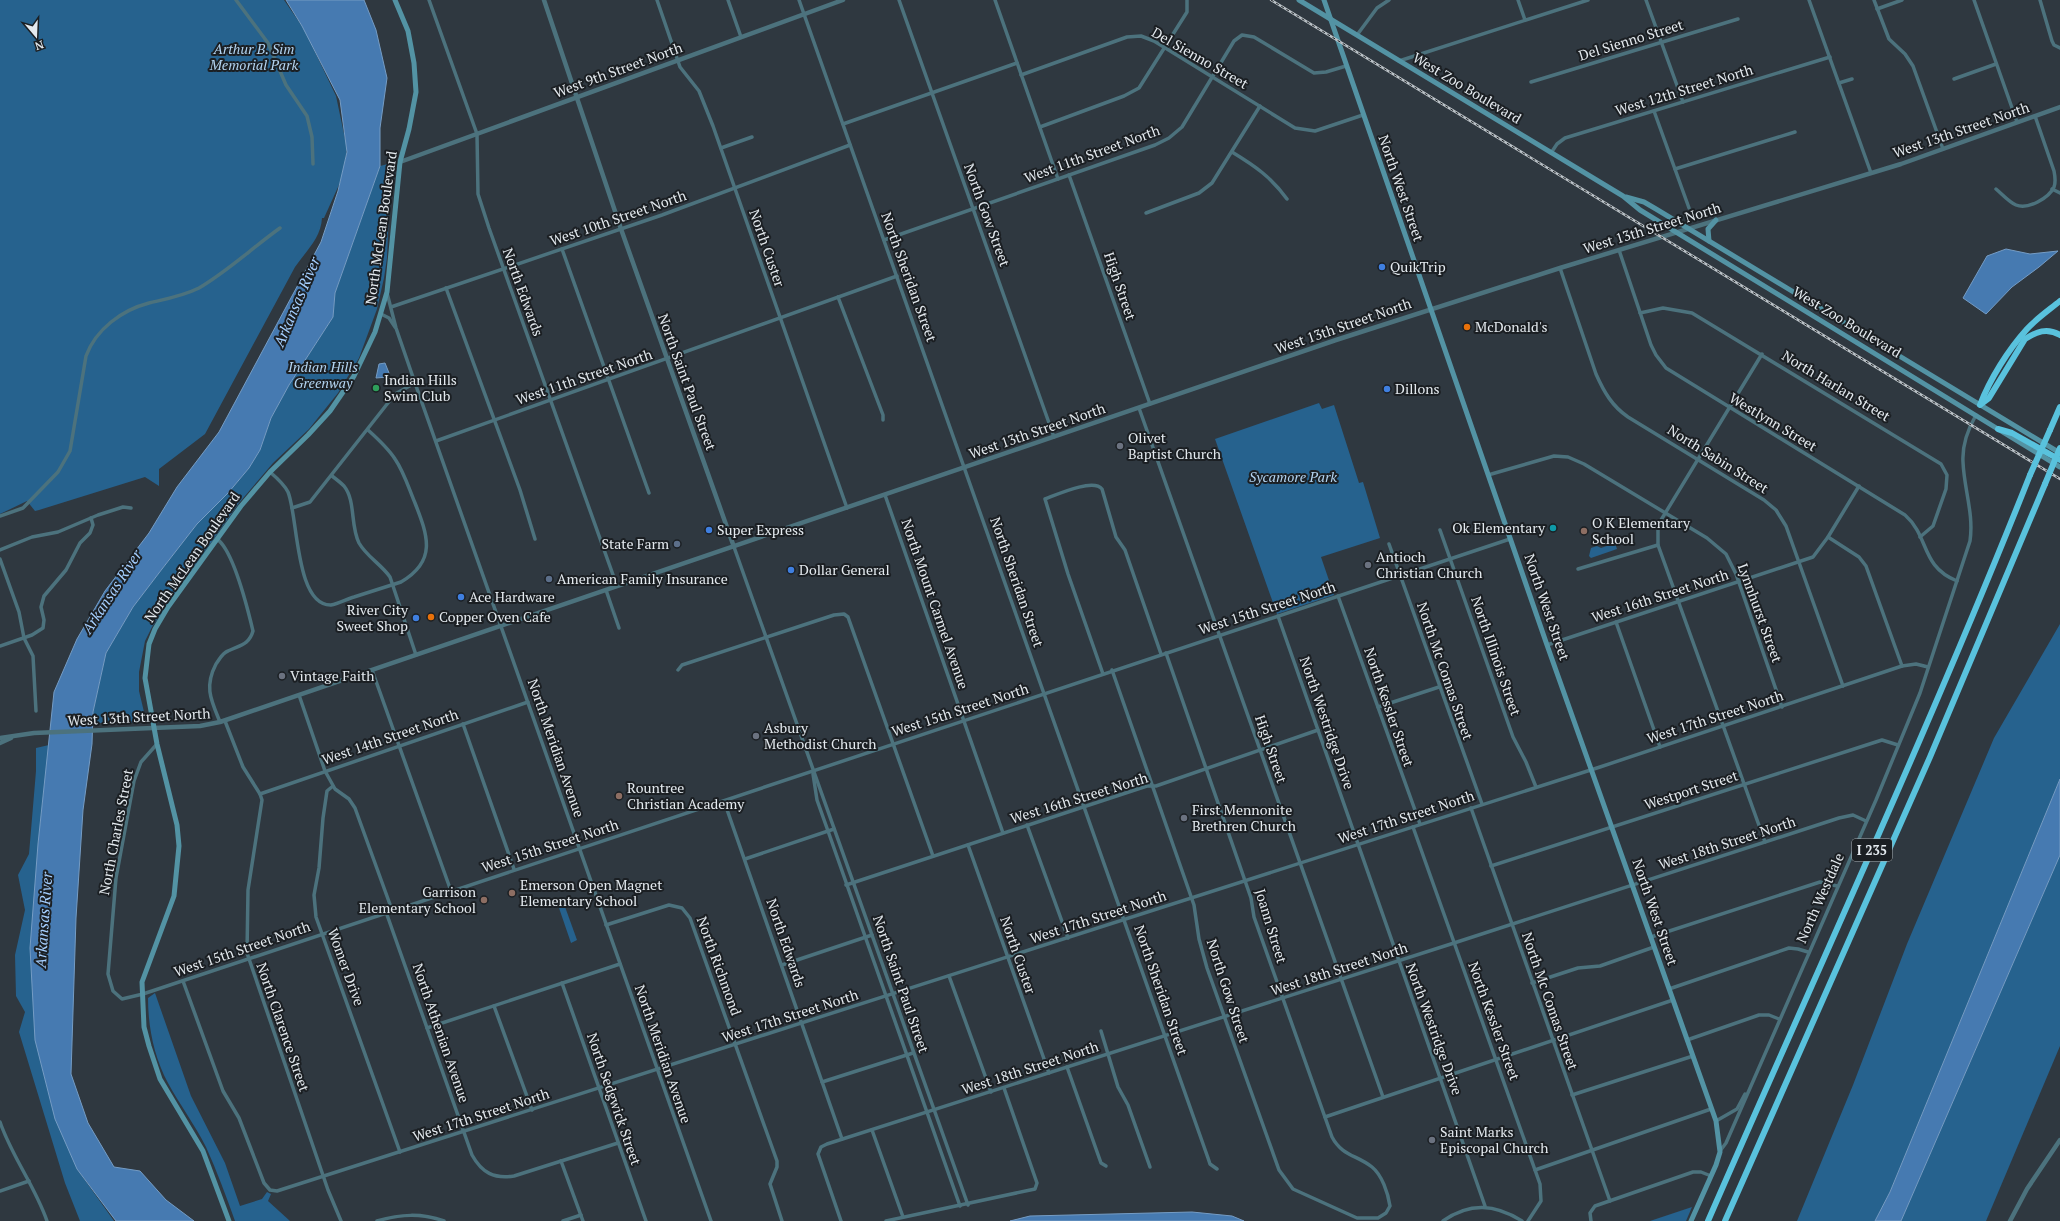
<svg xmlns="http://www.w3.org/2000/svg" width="2060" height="1221" font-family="'PT Serif',serif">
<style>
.green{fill:#26628e}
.water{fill:#467ab1;stroke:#759cc4}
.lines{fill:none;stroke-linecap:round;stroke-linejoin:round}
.minor{stroke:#4c727d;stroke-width:3.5}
.tertiary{stroke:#4c727d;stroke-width:4.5}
.secondary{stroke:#5393a4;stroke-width:5}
.motorway{stroke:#59c2dd;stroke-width:6}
.rail-casing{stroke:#bbc2c7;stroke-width:2.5}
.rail{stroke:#1b1f23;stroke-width:1;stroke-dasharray:3;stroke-linecap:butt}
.motorway-bridge{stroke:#59c2dd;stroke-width:6}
.shop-dot{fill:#3f7fe0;stroke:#1b1f23;stroke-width:1.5}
.food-dot{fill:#e8710a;stroke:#1b1f23;stroke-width:1.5}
.leisure-dot{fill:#2e9e5b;stroke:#1b1f23;stroke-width:1.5}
.worship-dot{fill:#6b7280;stroke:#1b1f23;stroke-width:1.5}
.culture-dot{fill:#0f9aa8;stroke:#1b1f23;stroke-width:1.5}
.education-dot{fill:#8d6e63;stroke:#1b1f23;stroke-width:1.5}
.service-dot{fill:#5c6f8a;stroke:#1b1f23;stroke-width:1.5}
.labels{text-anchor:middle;stroke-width:4;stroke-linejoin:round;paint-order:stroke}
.shield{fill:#1b1f23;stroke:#a8adb2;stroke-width:1}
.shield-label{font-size:13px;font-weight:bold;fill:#e4eaef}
.street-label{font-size:14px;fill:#e4eaef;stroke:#1b1f23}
.park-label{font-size:14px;font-style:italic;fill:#b3d4f1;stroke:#1b1f23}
.poi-label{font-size:14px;fill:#e4eaef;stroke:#1b1f23;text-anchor:start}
.water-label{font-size:15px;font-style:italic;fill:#a5cfff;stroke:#1b1f23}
</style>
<rect width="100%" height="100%" fill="#2f3840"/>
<!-- green -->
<g class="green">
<path d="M0 0H284L304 29 336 96 347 148 343 176 324 218H322C321 238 306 251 295 267L205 434 159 469V486L145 477 39 510 35 511 27 501 0 514Z"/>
<path d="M396 162 389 211 387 258 384 278 377 309 359 358 338 393 309 429 273 463 239 503 152 627 145 641 139 672V691L144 712 141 717 132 723H92L93 712 106 653 133 607 162 569 197 524 228 493 249 468 260 450 271 418 289 385 333 317 335 293 380 166Z"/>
<path d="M1319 403 1322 409 1334 405 1359 483 1363 482 1380 538 1321 557 1334 595 1277 614 1215 439Z"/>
<path d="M1615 543 1617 549 1591 558 1589 556 1591 548 1597 546 1601 548Z"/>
<path d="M2060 624V779L1890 1192 1875 1221H1797L1853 1085 1907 944 1994 738Z"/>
<path d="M49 745 38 844 77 1169 114 1221H80L65 1183 19 1032 25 1012 16 996 15 955 25 910 18 875 29 854 36 771V748Z"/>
<path d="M2060 855V1046L1986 1221H1901Z"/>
<path d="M561 902 564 904 577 940 571 943 558 905Z"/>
<path d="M155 993 191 1096 225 1163 240 1206 262 1199 267 1192 271 1194 268 1201 290 1221H235C226 1196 217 1171 206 1147 195 1125 180 1105 168 1083 154 1057 148 1027 148 998Z"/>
<path d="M1692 1207 1686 1221H1650Z"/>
</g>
<!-- water -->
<g class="water">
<path d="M286 0H364L376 30 387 78 380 128V166L335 293 333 317 289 385 271 418 260 450 249 468 228 493 197 524 162 569 133 607 106 653 93 712 92 744 83 810 76 918 71 1074 88 1123 114 1167 140 1171 166 1200 194 1221H116L77 1169 55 1119 35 1040 30 948 38 844 54 692 77 639 105 591 149 533 177 487 219 432 321 242 338 191 347 152 340 100 302 26Z"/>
<path d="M2006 249 2030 254 2058 251 2039 267 2012 287 1986 314 1963 298 1987 256Z"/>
<path d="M385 363 389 373 388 377 376 378 379 364Z"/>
<path d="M2060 779V855L1901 1221H1875L1890 1192Z"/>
<path d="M1192 1212 1232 1216 1244 1221H1010L1030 1216Z"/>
</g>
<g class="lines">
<!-- minor -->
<g class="minor">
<path d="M236 0 268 43 286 85 307 116 312 137 313 164"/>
<path d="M429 0 477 134 478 194 489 228 617 586"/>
<path d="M657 0 680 67 699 91 713 126 847 508"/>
<path d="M728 0 741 37"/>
<path d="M799 0 1208 1158 1210 1164 1217 1169"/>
<path d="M899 0 1054 437"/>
<path d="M995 0 1058 179"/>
<path d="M1518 0 1525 20"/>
<path d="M1646 0 1683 102"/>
<path d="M1809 0 1871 173"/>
<path d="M1874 0 1889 39 1905 54 1913 66 1943 149"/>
<path d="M1974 0 2017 122"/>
<path d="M2040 0 2052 41 2054 45 2060 48"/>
<path d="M1877 9 1902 0"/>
<path d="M1357 35 1377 8 1389 0"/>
<path d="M1399 61 1588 0"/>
<path d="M1021 75 1127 37 1141 36 1154 41 1295 128 1315 131 1363 115"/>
<path d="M1954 79 1996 64"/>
<path d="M1531 82 1738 19"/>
<path d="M1839 83 1852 79"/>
<path d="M1654 111 1689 208"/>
<path d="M843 124 1017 63"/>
<path d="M1040 127 1124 96 1139 88 1187 12V0"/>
<path d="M721 148 752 137"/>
<path d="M1232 152C1255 166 1271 177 1287 199"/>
<path d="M1551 153 1557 144 1565 138 1830 57"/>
<path d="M1675 169 1795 132"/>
<path d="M1069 175 1150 404"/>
<path d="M1996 189C2002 194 2009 202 2016 205 2028 210 2049 198 2054 187 2056 182 2055 176 2054 171L2035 116"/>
<path d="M2052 189 2060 193"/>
<path d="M1146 213 1199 193 1212 183 1260 106"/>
<path d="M884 240 1155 145 1169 138 1182 127 1234 41 1242 35 1254 37 1314 73 1326 72 1346 66"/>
<path d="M562 249 649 493"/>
<path d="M1619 250 1651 345 1656 355 1666 368 1905 515C1930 537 1920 566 1957 581"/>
<path d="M1560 268 1596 374C1604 392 1612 406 1628 417L1764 500 1776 510 1786 526 1843 686"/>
<path d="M446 288 520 490 535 539"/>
<path d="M387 293 396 328 415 383 711 1221"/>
<path d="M838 297 883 415V420"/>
<path d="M391 307 662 215 850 145"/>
<path d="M1640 313 1663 308 1692 313 1941 464 1947 475 1946 489 1933 526 1920 537"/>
<path d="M381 314 389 318 395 327"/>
<path d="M1762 354 1658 525V545L1765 842"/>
<path d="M1139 408 1383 1097"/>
<path d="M436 441 897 276"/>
<path d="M270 472C277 478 284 484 288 492 298 515 295 606 331 605 338 604 347 599 354 597 370 592 385 587 401 582 437 561 428 536 415 503 409 489 404 472 395 459 388 448 378 439 368 430"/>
<path d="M1488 475 1554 456 1568 457 1584 464 1707 538 1726 554 1736 574 1782 707"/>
<path d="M332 476C336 479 341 483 344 486 356 501 350 525 359 543 367 557 381 564 390 577L416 655"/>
<path d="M885 495 1003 833"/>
<path d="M292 508 310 502 395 394 415 383"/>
<path d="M0 516 23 508 58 472 70 451 86 356C96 329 122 310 149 303 166 299 183 296 199 288 228 271 252 248 280 228"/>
<path d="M1440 530 1513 737 1526 762 1536 787"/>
<path d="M1828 537 1859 557 1866 566 1902 666"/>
<path d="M217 539C234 551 248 610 253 631 249 645 240 645 228 651 222 653 220 659 216 664 204 687 211 700 220 722"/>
<path d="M1389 544 1482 804"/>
<path d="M734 547 968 1205"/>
<path d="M0 550 32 537 58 532 98 515 123 507 131 508"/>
<path d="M0 559 19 612 24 638 33 656 36 711"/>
<path d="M1578 569 1658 545"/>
<path d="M606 590 619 628"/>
<path d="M1338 596 1420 824"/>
<path d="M1278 616 1485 1206"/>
<path d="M1616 622 1660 747"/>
<path d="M1547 645 1813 557 1828 537 1859 486"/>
<path d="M0 646 32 635 43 628 44 620 41 607 44 596 66 570 80 543 90 533 93 525 91 518"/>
<path d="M372 670 451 891"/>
<path d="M678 670 682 665 834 615 844 614 848 617 933 856"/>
<path d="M1112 670 1194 905 1199 939 1207 968 1279 1170 1293 1189 1357 1218H1378L1386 1213 1390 1206C1388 1193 1382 1175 1372 1167 1357 1155 1342 1156 1332 1137L1254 917 1251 898 1166 653"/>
<path d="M1103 674 1068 574 1045 499C1056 495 1093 478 1102 489L1116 537 1125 550 1161 654"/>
<path d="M299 695 325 771 335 789 349 799 355 808 392 910"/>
<path d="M1378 707 1439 687"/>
<path d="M225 721 243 767 260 794 262 800 248 890 247 953 328 1190 341 1221"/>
<path d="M463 724 514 869"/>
<path d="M157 744 141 762 134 781 116 878 108 974 113 991 122 999 143 994 1510 539"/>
<path d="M813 774 817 800 828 831 960 1206"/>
<path d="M333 786 327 791 323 818 319 868 314 895 316 917 400 1152"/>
<path d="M260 794 528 702"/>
<path d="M724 801 842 1139"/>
<path d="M1471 808 1610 1201"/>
<path d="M1027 825 1068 938"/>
<path d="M1413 827 1540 1184 1541 1201 1528 1221"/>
<path d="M968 845 1049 1073"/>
<path d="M745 859 834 829"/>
<path d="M1491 866 1882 740 1898 745"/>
<path d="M846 885 1147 786H1156L1318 730"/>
<path d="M386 912 472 1155C482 1173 494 1179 514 1176L618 1143"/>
<path d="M606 925 669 905 682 908 690 918 777 1161V1167L770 1184 782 1221"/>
<path d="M1651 937 1820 882 1837 886"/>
<path d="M782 965 872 935"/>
<path d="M949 976 991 1092"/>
<path d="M183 981 223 1091 239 1118 264 1183 270 1190 277 1191 1600 767 1902 666 1916 664 1928 667"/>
<path d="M562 983 646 1221"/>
<path d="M1532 983 1578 968 1600 966 1654 947"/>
<path d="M1669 989 1789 948 1798 949 1808 952"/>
<path d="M494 1006 532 1110"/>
<path d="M427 1028 620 964"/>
<path d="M1101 1031 1118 1087 1128 1105 1150 1167"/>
<path d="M1687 1040 1759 1015H1769L1779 1019"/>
<path d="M1067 1067 1101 1163 1106 1166"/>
<path d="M822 1082 913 1053"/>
<path d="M1572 1095 1693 1056"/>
<path d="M1325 1117 1673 1000"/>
<path d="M1716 1121 1737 1109 1745 1094"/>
<path d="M0 1122C12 1157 35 1186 47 1221"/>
<path d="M872 1130 903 1217"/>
<path d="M1720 1151 1726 1143 1876 800 1920 693 1970 541C1974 514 1964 489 1963 462 1962 445 1968 429 1976 415"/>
<path d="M561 1161 583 1221"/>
<path d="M1535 1170 1711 1109"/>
<path d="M0 1191 29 1181"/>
<path d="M377 1221C401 1214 421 1213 444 1221"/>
<path d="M563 1221 581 1215"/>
<path d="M841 1221 818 1154 821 1147 827 1144 1454 943 1839 818 1853 815 1866 821"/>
<path d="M886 1221 1035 1189 1037 1183 1004 1088"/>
<path d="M1443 1221C1470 1202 1495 1204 1522 1221"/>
<path d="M1591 1221 1590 1213 1595 1206 1693 1172H1701L1711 1176"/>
</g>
<!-- tertiary -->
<g class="tertiary">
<path d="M544 0 621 229 734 547"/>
<path d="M400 162 843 0"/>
<path d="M0 738 34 733 200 726 220 722 1336 340 1560 268 1901 164 2060 107"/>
<path d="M0 743 11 738"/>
<path d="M2010 1221 2027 1189 2060 1140"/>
</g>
<!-- secondary -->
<g class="secondary">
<path d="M1299 0 1623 196 1640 210 2060 467"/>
<path d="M1324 0 1547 645 1716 1121 1720 1152 1716 1165 1691 1221"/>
<path d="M1626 197 1644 202 1656 209 2060 453"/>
<path d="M1709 241 1708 229 1716 220"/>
<path d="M229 1221 203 1151 160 1079 149 1046 144 1027 142 982 174 896 179 846 177 825 157 744 145 678 149 644 155 629 168 607 241 506 270 472 308 435 330 411 354 376 375 332 387 292 400 162 409 129 416 92 414 63 408 31 395 0"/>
</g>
<!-- motorway -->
<g class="motorway">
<path d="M1981 404 1989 398 2025 339C2036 332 2047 327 2060 335"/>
<path d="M1980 405C1990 379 2008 350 2027 329 2036 319 2049 310 2060 301"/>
<path d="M1998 429 2012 433 2060 460"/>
<path d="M2050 430 2060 407"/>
<path d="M1708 1221C1816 973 1930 727 2030 475"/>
<path d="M1725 1221 1930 757 2045 484"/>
</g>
<!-- rail casing -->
<g class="rail-casing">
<path id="rail" d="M1271 0 2060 479"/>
</g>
<!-- rail -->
<use href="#rail" class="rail"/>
<!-- motorway-bridge -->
<g class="motorway-bridge">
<path d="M2030 475 2050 430"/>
<path d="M2045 484 2060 448"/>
</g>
</g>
<!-- markers -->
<g class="shop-dot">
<circle cx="1382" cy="267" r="4"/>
<circle cx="1387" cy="389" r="4"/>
<circle cx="709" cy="530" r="4"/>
<circle cx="791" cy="570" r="4"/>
<circle cx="461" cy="597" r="4"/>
<circle cx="416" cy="618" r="4"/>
</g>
<g class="food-dot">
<circle cx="1467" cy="327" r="4"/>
<circle cx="431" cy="617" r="4"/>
</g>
<circle class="leisure-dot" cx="376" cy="388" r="4"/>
<g class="worship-dot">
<circle cx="1120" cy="446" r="4"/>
<circle cx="1368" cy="565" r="4"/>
<circle cx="282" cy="676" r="4"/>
<circle cx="756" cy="736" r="4"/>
<circle cx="1184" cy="818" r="4"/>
<circle cx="1432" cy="1140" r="4"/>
</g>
<circle class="culture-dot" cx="1553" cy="528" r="4"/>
<g class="education-dot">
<circle cx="1584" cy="531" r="4"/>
<circle cx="619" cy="796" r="4"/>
<circle cx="512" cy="893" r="4"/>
<circle cx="484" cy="900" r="4"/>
</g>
<g class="service-dot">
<circle cx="677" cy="544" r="4"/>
<circle cx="549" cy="579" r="4"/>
</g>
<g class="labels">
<!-- shield labels -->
<rect class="shield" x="1852" y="839" width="40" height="22" rx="3"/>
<g class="shield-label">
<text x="1872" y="855">I 235</text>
</g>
<!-- street labels -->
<g class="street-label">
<text transform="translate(1631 40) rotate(-17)" y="5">Del Sienno Street</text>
<text transform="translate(1200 58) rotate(30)" y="5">Del Sienno Street</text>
<text transform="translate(618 70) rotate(-20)" y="5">West 9th Street North</text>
<text transform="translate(1467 88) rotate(31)" y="5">West Zoo Boulevard</text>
<text transform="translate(1684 90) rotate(-17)" y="5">West 12th Street North</text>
<text transform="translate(1961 130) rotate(-19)" y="5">West 13th Street North</text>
<text transform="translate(1092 154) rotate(-20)" y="5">West 11th Street North</text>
<text transform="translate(1401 188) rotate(71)" y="5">North West Street</text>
<text transform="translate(987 215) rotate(70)" y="5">North Gow Street</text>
<text transform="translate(618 218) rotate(-19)" y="5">West 10th Street North</text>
<text transform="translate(381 228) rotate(-82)" y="5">North McLean Boulevard</text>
<text transform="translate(1652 228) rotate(-17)" y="5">West 13th Street North</text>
<text transform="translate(767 248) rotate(71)" y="5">North Custer</text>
<text transform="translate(909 277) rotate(70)" y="5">North Sheridan Street</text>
<text transform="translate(1120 286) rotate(71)" y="5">High Street</text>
<text transform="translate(523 292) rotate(70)" y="5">North Edwards</text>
<text transform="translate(1847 322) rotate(31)" y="5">West Zoo Boulevard</text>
<text transform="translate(1343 326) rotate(-19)" y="5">West 13th Street North</text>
<text transform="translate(584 377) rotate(-19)" y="5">West 11th Street North</text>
<text transform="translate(687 382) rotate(70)" y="5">North Saint Paul Street</text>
<text transform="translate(1836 386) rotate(31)" y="5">North Harlan Street</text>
<text transform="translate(1773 422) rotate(31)" y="5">Westlynn Street</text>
<text transform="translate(1037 431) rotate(-19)" y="5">West 13th Street North</text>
<text transform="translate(1718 459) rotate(32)" y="5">North Sabin Street</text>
<text transform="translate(192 557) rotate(-55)" y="5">North McLean Boulevard</text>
<text transform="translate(1017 582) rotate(71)" y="5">North Sheridan Street</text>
<text transform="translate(1660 596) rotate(-18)" y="5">West 16th Street North</text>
<text transform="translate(935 604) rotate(71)" y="5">North Mount Carmel Avenue</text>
<text transform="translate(1547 607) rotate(71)" y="5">North West Street</text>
<text transform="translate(1267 608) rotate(-18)" y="5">West 15th Street North</text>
<text transform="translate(1760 613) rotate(70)" y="5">Lynnhurst Street</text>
<text transform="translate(1496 656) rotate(71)" y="5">North Illinois Street</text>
<text transform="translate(1445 671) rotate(71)" y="5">North Mc Comas Street</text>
<text transform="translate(1389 707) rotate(71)" y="5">North Kessler Street</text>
<text transform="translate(960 710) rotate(-18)" y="5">West 15th Street North</text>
<text transform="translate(139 717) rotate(-3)" y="5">West 13th Street North</text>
<text transform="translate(1715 717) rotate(-18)" y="5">West 17th Street North</text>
<text transform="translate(1327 723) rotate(71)" y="5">North Westridge Drive</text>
<text transform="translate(390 737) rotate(-19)" y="5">West 14th Street North</text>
<text transform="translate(556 748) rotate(71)" y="5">North Meridian Avenue</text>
<text transform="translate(1271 749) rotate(71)" y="5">High Street</text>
<text transform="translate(1691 790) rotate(-18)" y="5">Westport Street</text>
<text transform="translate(1079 798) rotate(-17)" y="5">West 16th Street North</text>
<text transform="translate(1406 817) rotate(-18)" y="5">West 17th Street North</text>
<text transform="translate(116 832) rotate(-79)" y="5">North Charles Street</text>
<text transform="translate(1727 843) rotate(-18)" y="5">West 18th Street North</text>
<text transform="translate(550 846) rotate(-18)" y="5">West 15th Street North</text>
<text transform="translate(1820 898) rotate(-66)" y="5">North Westdale</text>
<text transform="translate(1655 912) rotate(71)" y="5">North West Street</text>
<text transform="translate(1098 917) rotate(-18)" y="5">West 17th Street North</text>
<text transform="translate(1271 926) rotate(73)" y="5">Joann Street</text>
<text transform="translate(786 943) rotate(71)" y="5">North Edwards</text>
<text transform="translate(242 949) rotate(-19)" y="5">West 15th Street North</text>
<text transform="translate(1018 955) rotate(71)" y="5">North Custer</text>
<text transform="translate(719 966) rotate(70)" y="5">North Richmond</text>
<text transform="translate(346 967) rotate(70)" y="5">Womer Drive</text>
<text transform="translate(1339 969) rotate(-18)" y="5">West 18th Street North</text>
<text transform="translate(901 984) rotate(71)" y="5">North Saint Paul Street</text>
<text transform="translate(1161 990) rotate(71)" y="5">North Sheridan Street</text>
<text transform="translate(1228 991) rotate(72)" y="5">North Gow Street</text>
<text transform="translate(1550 1001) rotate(71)" y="5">North Mc Comas Street</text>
<text transform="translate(790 1016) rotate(-18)" y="5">West 17th Street North</text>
<text transform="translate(1494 1021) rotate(70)" y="5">North Kessler Street</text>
<text transform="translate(283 1027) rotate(71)" y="5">North Clarence Street</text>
<text transform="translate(1434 1029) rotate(70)" y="5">North Westridge Drive</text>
<text transform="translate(441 1033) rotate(71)" y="5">North Athenian Avenue</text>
<text transform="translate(663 1054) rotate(71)" y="5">North Meridian Avenue</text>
<text transform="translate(1030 1068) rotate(-18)" y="5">West 18th Street North</text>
<text transform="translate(614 1099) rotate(71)" y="5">North Sedgwick Street</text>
<text transform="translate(481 1115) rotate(-18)" y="5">West 17th Street North</text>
</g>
<!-- park labels -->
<g class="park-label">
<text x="254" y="54">Arthur B. Sim<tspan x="254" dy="16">Memorial Park</tspan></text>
<text x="323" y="372">Indian Hills<tspan x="323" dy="16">Greenway</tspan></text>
<text x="1293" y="482">Sycamore Park</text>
</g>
<!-- poi labels -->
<g class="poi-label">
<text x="1390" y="272">QuikTrip</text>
<text x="1475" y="332">McDonald's</text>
<text x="384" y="385">Indian Hills<tspan x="384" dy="16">Swim Club</tspan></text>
<text x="1395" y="394">Dillons</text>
<text x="1128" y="443">Olivet<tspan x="1128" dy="16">Baptist Church</tspan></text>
<text x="1592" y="528">O K Elementary<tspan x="1592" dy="16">School</tspan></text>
<text x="1545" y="533" text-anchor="end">Ok Elementary</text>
<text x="717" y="535">Super Express</text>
<text x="669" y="549" text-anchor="end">State Farm</text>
<text x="1376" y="562">Antioch<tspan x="1376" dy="16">Christian Church</tspan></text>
<text x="799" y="575">Dollar General</text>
<text x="557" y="584">American Family Insurance</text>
<text x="469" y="602">Ace Hardware</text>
<text x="408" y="615" text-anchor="end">River City<tspan x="408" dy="16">Sweet Shop</tspan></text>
<text x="439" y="622">Copper Oven Cafe</text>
<text x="290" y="681">Vintage Faith</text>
<text x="764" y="733">Asbury<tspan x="764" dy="16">Methodist Church</tspan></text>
<text x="627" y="793">Rountree<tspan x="627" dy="16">Christian Academy</tspan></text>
<text x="1192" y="815">First Mennonite<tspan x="1192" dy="16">Brethren Church</tspan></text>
<text x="520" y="890">Emerson Open Magnet<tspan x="520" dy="16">Elementary School</tspan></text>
<text x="476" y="897" text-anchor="end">Garrison<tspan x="476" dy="16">Elementary School</tspan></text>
<text x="1440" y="1137">Saint Marks<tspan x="1440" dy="16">Episcopal Church</tspan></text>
</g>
<!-- water labels -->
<g class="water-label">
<text transform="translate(297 302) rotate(-67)" y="5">Arkansas River</text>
<text transform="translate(112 592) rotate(-57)" y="5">Arkansas River</text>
<text transform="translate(44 920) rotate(-86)" y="5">Arkansas River</text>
</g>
</g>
<!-- north arrow -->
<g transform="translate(36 36) rotate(161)" stroke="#1b1f23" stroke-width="3" paint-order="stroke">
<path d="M0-3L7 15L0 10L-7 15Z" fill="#e4eaef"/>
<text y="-6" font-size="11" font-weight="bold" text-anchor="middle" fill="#e4eaef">N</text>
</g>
</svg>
